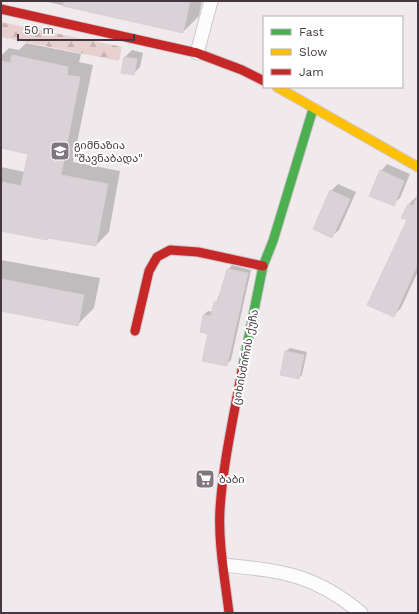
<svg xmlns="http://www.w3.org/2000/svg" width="419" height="614" font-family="'Work Sans','Noto Sans Georgian',sans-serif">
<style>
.forest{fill:url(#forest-firs)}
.shadow{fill:#0003}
.building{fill:#d9d2d6;stroke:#d8d0d5}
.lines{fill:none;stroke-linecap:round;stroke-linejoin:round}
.street-casing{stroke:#cdc8cb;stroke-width:15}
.fast-casing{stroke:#d2c6cd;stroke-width:11}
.slow-casing{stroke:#d2c6cd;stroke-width:11}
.jam-casing{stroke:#d2c6cd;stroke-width:11}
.street{stroke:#fdfcfc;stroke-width:13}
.fast{stroke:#4caf50;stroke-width:9}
.slow{stroke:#ffc107;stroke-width:9}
.jam{stroke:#c62828;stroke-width:9}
.labels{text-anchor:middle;stroke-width:4;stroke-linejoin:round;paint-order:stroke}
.poi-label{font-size:11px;fill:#443740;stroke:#fff;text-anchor:start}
.street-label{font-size:11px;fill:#443740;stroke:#fff}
</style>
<defs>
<pattern id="forest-firs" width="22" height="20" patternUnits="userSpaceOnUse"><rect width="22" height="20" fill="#e8d0ce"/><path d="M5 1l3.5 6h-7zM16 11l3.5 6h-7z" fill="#c8b3b2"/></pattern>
</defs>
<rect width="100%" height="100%" fill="#f0eaed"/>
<!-- forest -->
<path class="forest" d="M1 22 122 47 119 61 1 37Z"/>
<!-- shadow -->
<g class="shadow">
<path d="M43 1H202L199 16 183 32Z"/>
<path d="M26 43 81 54 79 62 93 65 73 162 120 171 109 232 96 245 49 237 47 239 1 230V167L25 172 29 153 1 147V56L9 48 19 50Z"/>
<path d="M132 50 143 53 140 67 133 74 125 57Z"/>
<path d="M387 164 410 174 400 198 393 204 381 171Z"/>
<path d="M338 184 356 192 339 230 332 236 331 191Z"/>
<path d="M416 197 418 198V271L401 308 394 315 409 204Z"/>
<path d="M1 260 100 278 94 308 77 325 1 310Z"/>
<path d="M232 265 251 270 231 360 227 364 209 333 204 315 208 311 213 312 228 270Z"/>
<path d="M290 348 307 352 302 375 299 378 286 351Z"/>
</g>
<!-- building -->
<g class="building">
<path d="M64 1H190L183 33 63 6Z"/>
<path d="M12 55 68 67 67 75 80 77 61 175 108 184 96 246 48 238 47 240 1 231V182L21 186 28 154 1 148V61L10 63Z"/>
<path d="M124 57 137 59 134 75 121 73Z"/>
<path d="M380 170 404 181 394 206 369 196Z"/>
<path d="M330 190 350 199 332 238 313 229Z"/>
<path d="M418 195V264L394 317 367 305 407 220 401 218 408 204 413 206Z"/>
<path d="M227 269 248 273 227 366 202 361 208 334 200 332 203 315 211 316 214 302H218Z"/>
<path d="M1 279 84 295 78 326 1 311Z"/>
<path d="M285 351 304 355 299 379 280 375Z"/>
</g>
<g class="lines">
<!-- street casing -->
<g class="street-casing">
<g id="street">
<path d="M197 53 211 1"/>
<path d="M224 565C282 571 314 574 361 613"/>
</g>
</g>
<!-- fast casing -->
<g class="fast-casing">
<path id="fast" d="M242 370 263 266 273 241 313 109"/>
</g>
<!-- slow casing -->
<g class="slow-casing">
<path id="slow" d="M277 87 418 167"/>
</g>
<!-- jam casing -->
<g class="jam-casing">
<g id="jam">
<path d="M1 9 197 53 242 70 264 81"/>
<path d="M135 331 149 271 157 257 170 250 198 252 263 266"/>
<path d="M229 613C225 579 218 543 220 509 223 463 234 415 242 370"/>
</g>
</g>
<!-- street -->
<use href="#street" class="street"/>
<!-- fast -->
<use href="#fast" class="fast"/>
<!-- slow -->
<use href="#slow" class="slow"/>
<!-- jam -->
<use href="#jam" class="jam"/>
</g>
<!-- icons -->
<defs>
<g id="school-square" transform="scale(1)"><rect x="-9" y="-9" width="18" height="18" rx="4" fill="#80767d" stroke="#fff"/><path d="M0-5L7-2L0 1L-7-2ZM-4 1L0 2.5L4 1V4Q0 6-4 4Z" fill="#fff"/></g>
<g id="supermarket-square" transform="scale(1)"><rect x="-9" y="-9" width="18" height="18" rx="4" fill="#80767d" stroke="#fff"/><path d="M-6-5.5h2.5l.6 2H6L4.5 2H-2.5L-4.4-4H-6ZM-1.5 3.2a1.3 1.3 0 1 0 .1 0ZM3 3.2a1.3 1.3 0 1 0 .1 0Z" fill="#fff"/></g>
</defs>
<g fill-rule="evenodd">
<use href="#school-square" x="60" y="151"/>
<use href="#supermarket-square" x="205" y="479"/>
</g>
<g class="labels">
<!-- poi labels -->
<g class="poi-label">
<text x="74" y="149">გიმნაზია<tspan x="74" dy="13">"შავნაბადა"</tspan></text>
<text x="219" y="483">ბაბი</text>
</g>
<!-- street labels -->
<g class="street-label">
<text transform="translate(245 357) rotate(-79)" y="4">ციხისძირის ქუჩა</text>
</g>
</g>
<!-- border -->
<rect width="419" height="614" fill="none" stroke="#443740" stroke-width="4"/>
<!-- legend -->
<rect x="263" y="16" width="140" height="72" fill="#ffffff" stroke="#b4afb3"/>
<rect x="271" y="29" width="20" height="6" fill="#4caf50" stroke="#b4afb3"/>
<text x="299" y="36" font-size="12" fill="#443740">Fast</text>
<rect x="271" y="49" width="20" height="6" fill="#ffc107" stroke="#b4afb3"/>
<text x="299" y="56" font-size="12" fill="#443740">Slow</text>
<rect x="271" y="69" width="20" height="6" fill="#c62828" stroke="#b4afb3"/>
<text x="299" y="76" font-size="12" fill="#443740">Jam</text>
<!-- scale -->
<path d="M18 34v6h116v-6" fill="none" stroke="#443740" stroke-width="2"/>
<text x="24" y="34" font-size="12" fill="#443740" stroke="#ffffff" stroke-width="3" paint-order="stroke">50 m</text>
</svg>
